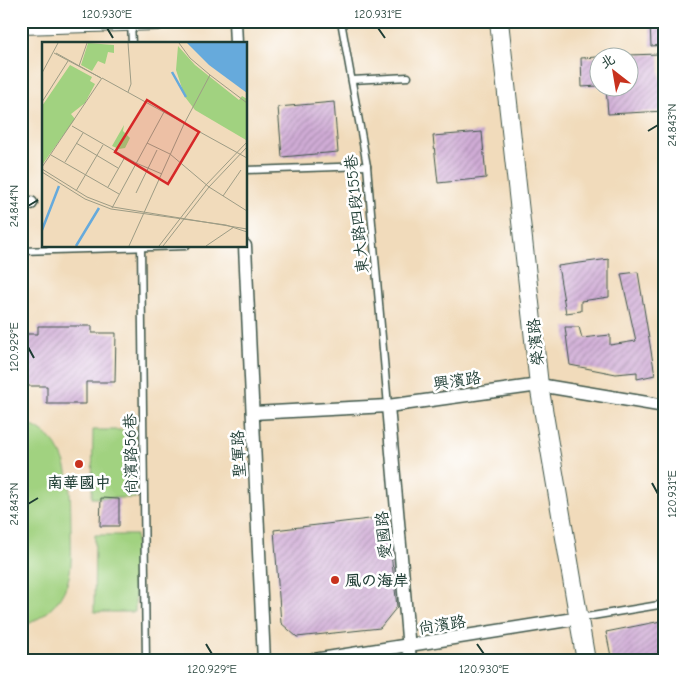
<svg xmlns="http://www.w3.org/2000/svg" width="686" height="682" font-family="'Comic Neue','LXGW WenKai TC','Klee One',sans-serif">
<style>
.green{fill:#a1d280;stroke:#60885a}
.building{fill:url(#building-hatch)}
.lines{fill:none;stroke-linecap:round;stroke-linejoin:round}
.lane-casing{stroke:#3e5548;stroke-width:9}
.street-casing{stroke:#3e5548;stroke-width:15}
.secondary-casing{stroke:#3e5548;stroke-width:20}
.lane{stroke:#fff;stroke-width:6}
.street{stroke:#fff;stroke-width:12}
.secondary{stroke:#fff;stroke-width:18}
.ticks{fill:none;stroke:#1f3d34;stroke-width:2}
.poi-dot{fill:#c8321e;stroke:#fff;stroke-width:2}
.labels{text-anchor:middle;stroke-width:5;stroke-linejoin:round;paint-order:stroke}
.street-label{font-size:16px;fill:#1f3d34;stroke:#fff}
.poi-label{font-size:16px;font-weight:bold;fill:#1f3d34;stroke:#fff}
.inset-river{fill:none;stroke:#66aadc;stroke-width:2.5}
.inset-road{fill:none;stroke:#9d9c85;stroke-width:1}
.view{fill:#d62828;fill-opacity:0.15;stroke:#d62828;stroke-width:2.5}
.inset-edge{fill:none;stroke:#1f3d34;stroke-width:2.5}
.neatline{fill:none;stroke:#1f3d34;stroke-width:2}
.ticks-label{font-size:12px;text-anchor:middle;fill:#1f3d34}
</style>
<defs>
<pattern id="building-hatch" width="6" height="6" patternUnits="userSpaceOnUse" patternTransform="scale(1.25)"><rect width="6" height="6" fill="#d0acd6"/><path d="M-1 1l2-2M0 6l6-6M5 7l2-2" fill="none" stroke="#a88dae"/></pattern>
</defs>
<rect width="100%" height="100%" fill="#fff"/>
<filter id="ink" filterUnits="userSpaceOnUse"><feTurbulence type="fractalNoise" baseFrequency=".02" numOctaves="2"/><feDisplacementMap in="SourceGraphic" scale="10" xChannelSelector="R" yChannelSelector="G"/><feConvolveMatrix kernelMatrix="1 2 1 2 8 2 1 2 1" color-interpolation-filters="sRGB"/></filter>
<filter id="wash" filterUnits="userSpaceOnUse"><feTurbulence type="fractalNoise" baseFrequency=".0096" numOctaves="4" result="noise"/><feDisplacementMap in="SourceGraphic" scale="20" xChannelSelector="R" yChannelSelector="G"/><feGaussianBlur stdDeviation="1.12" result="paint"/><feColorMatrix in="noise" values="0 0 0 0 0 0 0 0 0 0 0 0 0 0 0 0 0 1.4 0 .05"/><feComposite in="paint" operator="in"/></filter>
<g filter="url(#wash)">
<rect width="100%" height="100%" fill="#f1dbbb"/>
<!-- green -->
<g class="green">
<path d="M21 421C74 440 70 484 71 530 71 548 73 567 67 584 59 606 42 619 21 627Z"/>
<path d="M93 430H136V498H92Z"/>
<path d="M95 535H136L135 612H94Z"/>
</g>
<g id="blocks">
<!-- building -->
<g class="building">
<path d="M650 21H665V45L651 46Z"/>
<path d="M659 54 660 79H665V111L608 114 606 88H628V55Z"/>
<path d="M598 57V86L582 87 581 58Z"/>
<path d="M334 102 338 152 282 157 278 107Z"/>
<path d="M482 132 486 178 438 183 433 136Z"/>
<path d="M609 259V297L581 301V311L566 313 558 266Z"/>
<path d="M638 272 655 375 637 379V372L616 374 570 365 565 327H579L582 338 610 335V345L636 341 621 274Z"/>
<path d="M38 326H92V333H116L115 382H86V404H47V386H21V334H38Z"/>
<path d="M101 498 119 499V526H100Z"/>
<path d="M387 517 397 607 380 628 297 637 281 623 274 530Z"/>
<path d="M661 621 665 641V661H612L606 632Z"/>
</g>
</g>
</g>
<g filter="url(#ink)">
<use href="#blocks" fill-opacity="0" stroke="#3e5548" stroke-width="1"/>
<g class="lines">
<!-- lane casing -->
<g class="lane-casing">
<g id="lane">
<path d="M341 21 367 166 388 406"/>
<path d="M131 22 132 44"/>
<path d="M352 80 408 77"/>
<path d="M246 170 367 166"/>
<path d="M141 246 146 661"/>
<path d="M21 251 186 246"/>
<path d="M580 618 665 604"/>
</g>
</g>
<!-- street casing -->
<g class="street-casing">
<g id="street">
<path d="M235 21 236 44"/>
<path d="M21 203H31"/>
<path d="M245 246 264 661"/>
<path d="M388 406 410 661"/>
<path d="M253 413 388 406 539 385 665 406"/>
<path d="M308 661 580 618"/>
</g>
</g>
<!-- secondary casing -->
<g class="secondary-casing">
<g id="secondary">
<path d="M499 21 539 385 586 661"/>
<path d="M21 25 158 21"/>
</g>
</g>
<!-- lane -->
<use href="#lane" class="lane"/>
<!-- street -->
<use href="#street" class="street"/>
<!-- secondary -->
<use href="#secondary" class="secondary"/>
</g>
</g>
<!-- ticks -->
<path class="ticks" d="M107 28 113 38M378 28 385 38M648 131 658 125M28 206 38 200M28 347 34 358M652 483 658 494M28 504 38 498M206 644 212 654M477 644 484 654"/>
<!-- markers -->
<g class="poi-dot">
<circle cx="79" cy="464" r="5"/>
<circle cx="335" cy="580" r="5"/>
</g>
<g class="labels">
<!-- street labels -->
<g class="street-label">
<text transform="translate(356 214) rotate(-96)" y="6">東大路四段155巷</text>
<text transform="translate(535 342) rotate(-96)" y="6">榮濱路</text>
<text transform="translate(457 380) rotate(-8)" y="6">興濱路</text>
<text transform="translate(130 454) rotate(-91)" y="6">尚濱路56巷</text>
<text transform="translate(238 454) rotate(-93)" y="6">聖軍路</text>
<text transform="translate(383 535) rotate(-95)" y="6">愛國路</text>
<text transform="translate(442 624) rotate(-9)" y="6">尚濱路</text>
</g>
<!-- poi labels -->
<g class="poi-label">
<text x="79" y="488">南華國中</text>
<text x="345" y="586" text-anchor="start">風の海岸</text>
</g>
</g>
<!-- overview -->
<g transform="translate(42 42)">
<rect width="205" height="205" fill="#f1dbbb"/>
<path d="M46 1 72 3V11L66 10 63 22 56 19 50 29 39 23ZM136 4 153 23 197 58 200 54 205 57 204 98 153 68 143 55 134 28ZM28 23 50 35 48 39 53 42 43 61 29 72 33 77 0 123V64ZM82 83 81 89 88 96 83 106 77 107 70 104Z" fill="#a1d280"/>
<path d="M145 1H205V51L167 23Z" fill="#66aadc"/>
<path class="inset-river" d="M130 30 144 55M0 188 17 144M34 204 57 166"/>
<path class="inset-road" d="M86 1 89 42 86 50M12 11 59 36M14 11 59 36M37 24 45 1M0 31 16 1M168 33 205 61M60 36 205 116M0 60 26 19M30 84 94 121 120 132M34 101 76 126M105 101 128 112 167 145 205 169M9 113 77 152M23 120 41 91M0 125 60 36M0 127 45 155 71 165 205 187M0 130 43 157 69 167 184 183 205 190M66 145 83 115M34 149 61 103M94 151 115 108M181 154 199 128M70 166 122 70M87 204 142 82 168 33 148 16 137 1M117 204 164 143 205 100M121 204 167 145 205 105M164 204 192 185"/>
<path class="view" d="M105 58 157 90 126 142 73 110Z"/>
<rect width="205" height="205" class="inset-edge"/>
</g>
<!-- margin -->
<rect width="686" height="682" fill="none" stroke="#fff" stroke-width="55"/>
<!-- north arrow -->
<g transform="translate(614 72) rotate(329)"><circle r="24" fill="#ffffff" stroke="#a5b1ae"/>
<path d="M0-4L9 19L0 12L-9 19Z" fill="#c8321e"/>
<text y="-8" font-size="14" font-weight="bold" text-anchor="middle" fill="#1f3d34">北</text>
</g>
<rect x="28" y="28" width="630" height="626" class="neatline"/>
<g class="ticks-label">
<text x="107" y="18">120.930°E</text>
<text x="378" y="18">120.931°E</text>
<text transform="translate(672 125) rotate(-90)" y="4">24.843°N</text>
<text transform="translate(14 206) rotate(-90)" y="4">24.844°N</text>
<text transform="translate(14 347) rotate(-90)" y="4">120.929°E</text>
<text transform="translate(672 494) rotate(-90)" y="4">120.931°E</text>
<text transform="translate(14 504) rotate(-90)" y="4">24.843°N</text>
<text x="212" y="673">120.929°E</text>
<text x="484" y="673">120.930°E</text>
</g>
</svg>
